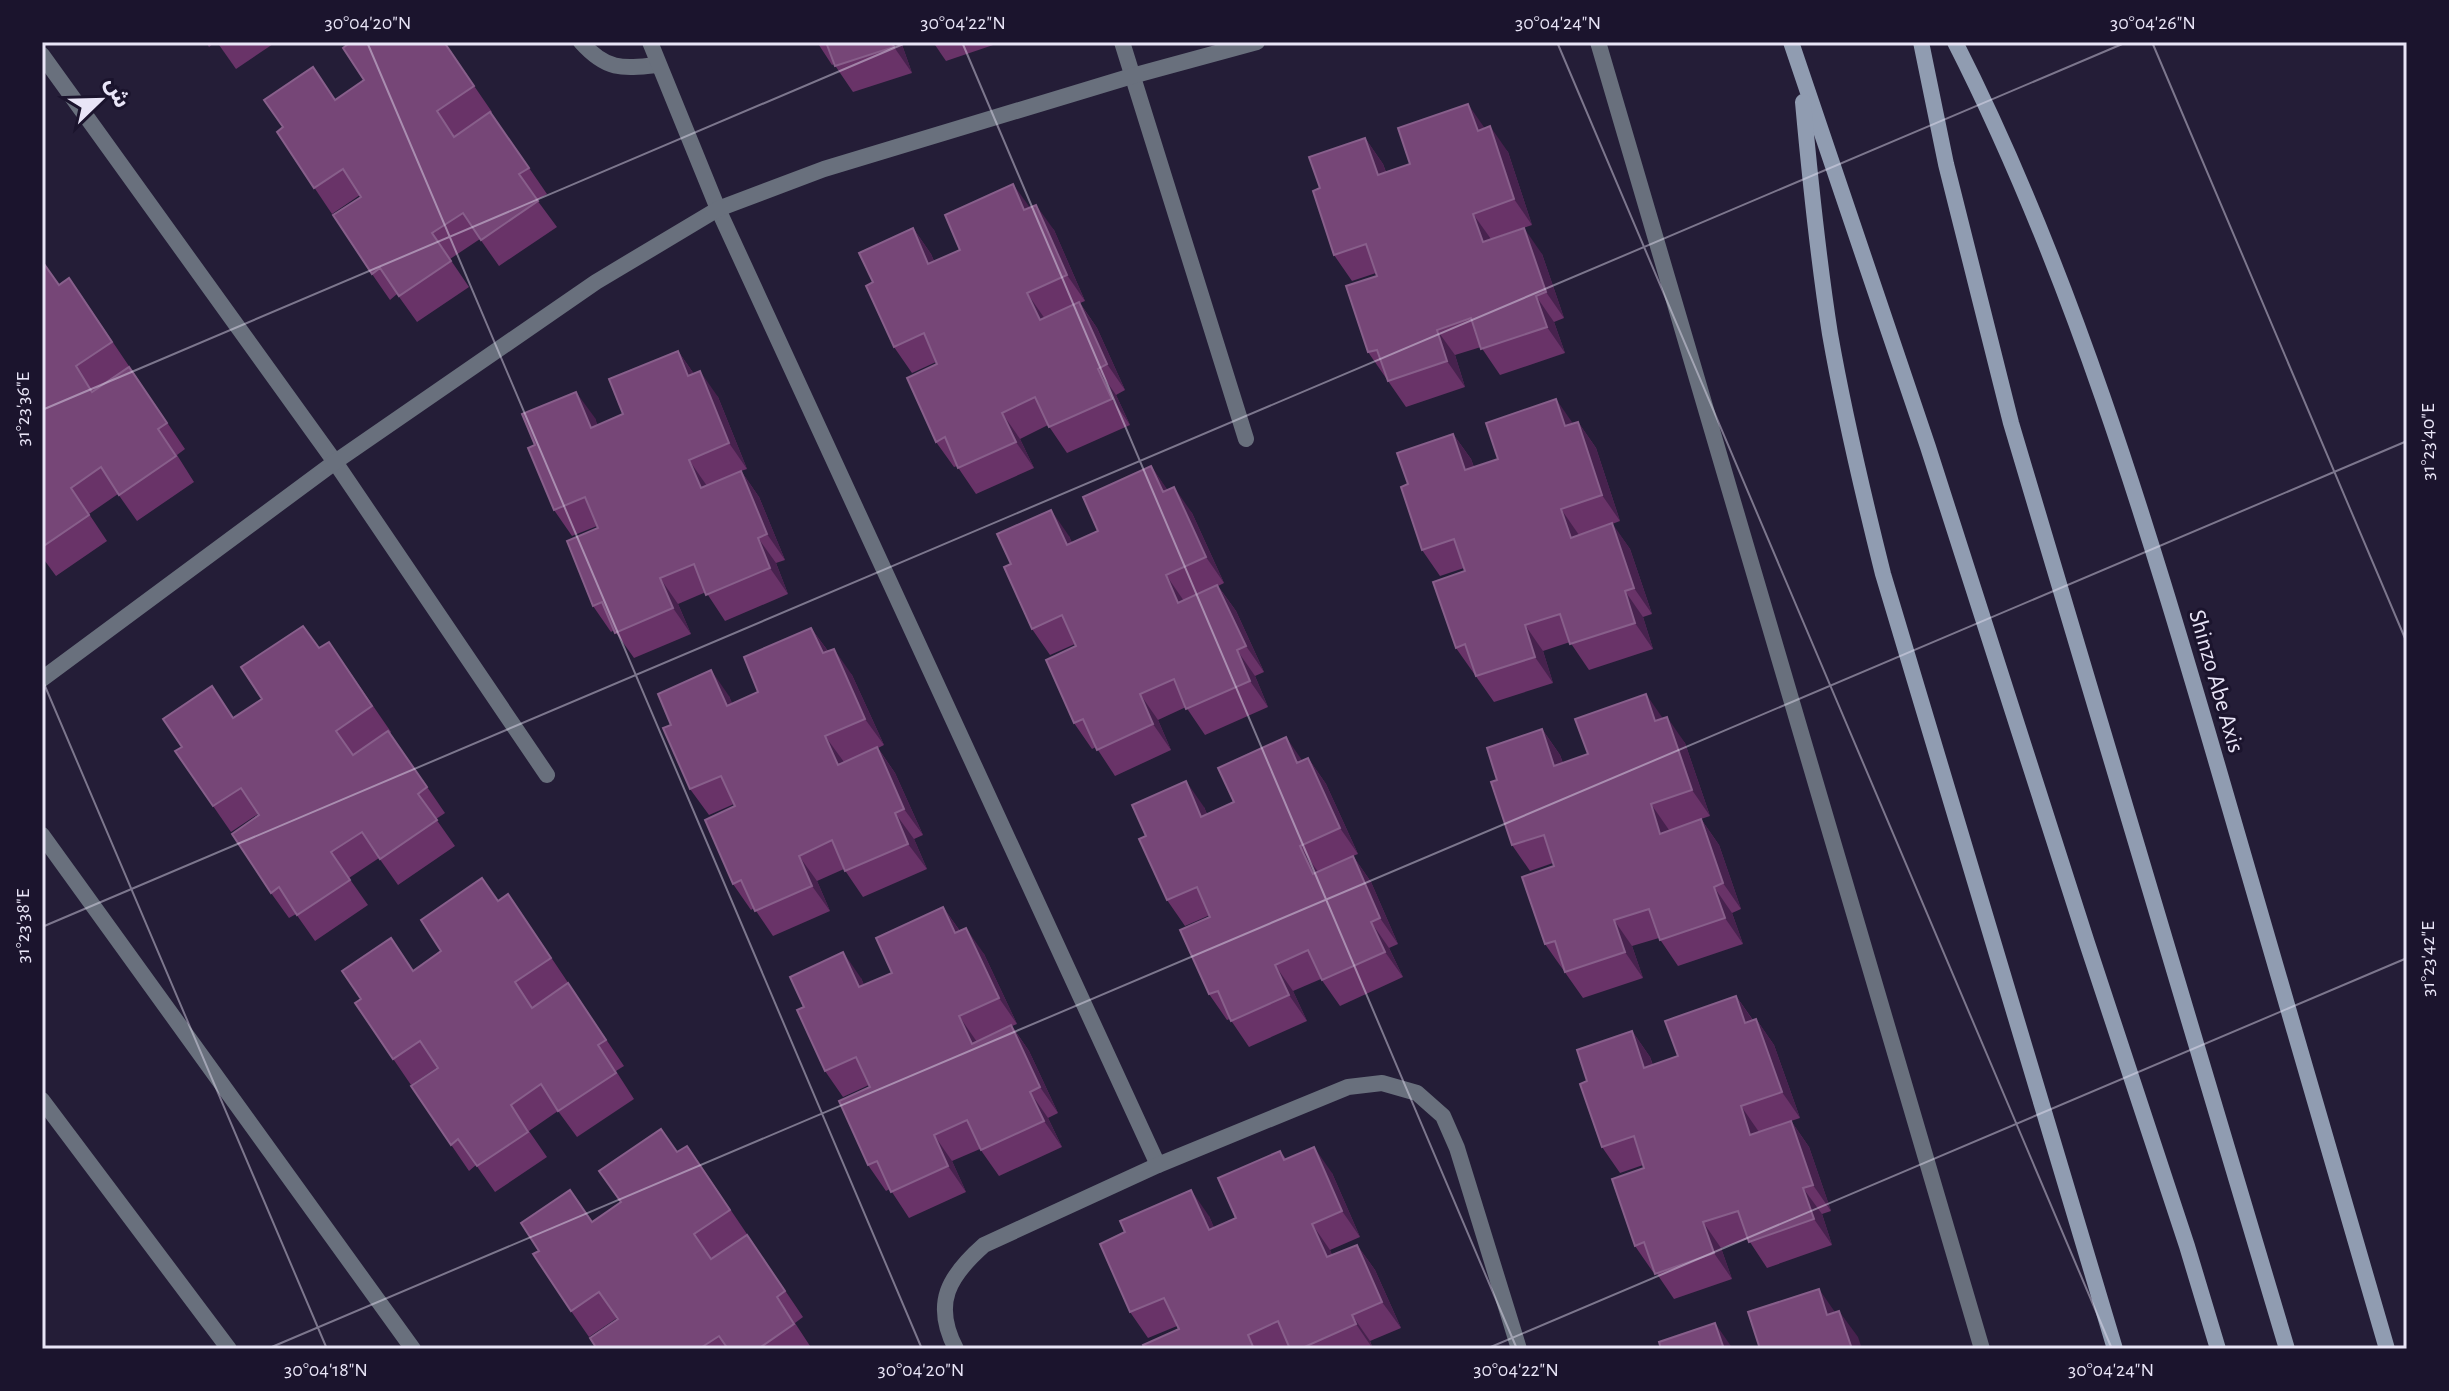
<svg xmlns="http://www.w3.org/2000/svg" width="2449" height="1391" font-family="'Alegreya Sans','Noto Sans Arabic',sans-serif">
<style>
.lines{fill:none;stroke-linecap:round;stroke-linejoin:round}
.street{stroke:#69707d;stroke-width:16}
.secondary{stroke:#909cb1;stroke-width:16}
.wall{fill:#693368}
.shaded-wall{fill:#47224e}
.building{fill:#764677;stroke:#885f8b;stroke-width:2}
.ticks{fill:none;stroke:#e9e5f7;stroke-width:2;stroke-opacity:0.45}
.labels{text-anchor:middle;stroke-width:6;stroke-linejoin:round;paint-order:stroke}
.street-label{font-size:24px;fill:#e9e5f7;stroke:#1b142d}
.neatline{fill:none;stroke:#e9e5f7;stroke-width:3}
.ticks-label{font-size:20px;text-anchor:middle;fill:#e9e5f7}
</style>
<rect width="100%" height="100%" fill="#241d37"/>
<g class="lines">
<!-- street -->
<g class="street">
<path d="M581 42C606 70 621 69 657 65"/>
<path d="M650 42 718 209 1158 1165"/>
<path d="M1122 42 1246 439"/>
<path d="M1598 42 1982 1349"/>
<path d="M42 55 335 462 547 775"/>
<path d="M42 679 335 462 596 282 718 209 824 169 1132 76 1257 42"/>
<path d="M42 835 413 1349"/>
<path d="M42 1100 229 1349"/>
<path d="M956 1349C932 1303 949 1276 984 1245L1158 1165 1348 1087 1382 1083 1417 1093 1443 1116 1457 1148 1519 1349"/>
</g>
<!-- secondary -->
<g class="secondary">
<path d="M1791 42 1928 447 2087 943 2187 1246 2218 1349"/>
<path d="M1921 42 1946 164 2011 423 2287 1349"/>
<path d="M1955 42C2070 268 2146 521 2217 764 2273 959 2330 1154 2387 1349"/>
<path d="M1803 102C1810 179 1818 257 1830 334 1844 414 1863 494 1883 574L2115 1349"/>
</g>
</g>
<!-- wall -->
<g class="wall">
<path d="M206 42H215L209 47Z"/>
<path d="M217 42H276L236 69Z"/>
<path d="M444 42 492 112 491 113 547 194 537 200 557 227 499 266 480 239 450 259 469 287 417 322 397 294 390 300 372 274 360 195 332 214 277 132Z"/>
<path d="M817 42H901L912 73 853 92 834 64 832 65Z"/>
<path d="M933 42H1002L946 61Z"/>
<path d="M1485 128 1508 152 1532 225 1502 235 1542 254 1564 318 1554 322 1565 353 1500 375 1481 347 1455 355 1465 387 1406 407 1368 352 1377 276 1376 273 1352 281 1334 255 1320 188 1365 138 1383 164 1386 172 1410 164Z"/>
<path d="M1029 207 1054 230 1085 301 1080 303 1097 328 1125 390 1116 395 1130 425 1067 453 1048 425 1020 439 1034 468 976 494 957 466 954 467 936 442V362L912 373 894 347 873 282 913 228 931 254 934 261 960 250Z"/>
<path d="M42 261 59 285 87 304 185 449 177 455 194 482 137 521 118 494 89 514 107 541 56 576 42 557Z"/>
<path d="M678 351 694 374 718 397 747 469 741 471 759 497 785 560 776 563 788 594 725 621 706 592 678 604 691 634 634 658 614 630 611 632 593 606 598 528 597 526 572 536 554 510 535 445 595 418 597 425 623 414Z"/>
<path d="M1578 422 1596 448 1620 521 1612 524 1630 549 1652 614 1643 617 1653 649 1589 670 1570 642 1543 651 1553 683 1494 702 1456 648 1465 571 1464 568 1440 576 1422 550 1408 484 1453 434 1471 459 1474 467 1498 459Z"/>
<path d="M1151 466 1167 490 1192 513 1224 583 1218 586 1236 611 1264 672 1255 676 1268 707 1205 735 1186 707 1158 720 1171 750 1115 776 1096 747 1092 749 1074 723 1076 646 1075 644 1050 655 1032 629 1069 536 1072 543 1098 531Z"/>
<path d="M811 628 828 651 852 675 884 745 878 748 895 773 923 835 914 839 927 869 863 897 844 869 817 881 830 911 773 936 754 908 751 910 733 884 735 806 734 804 709 815 690 789 671 725 729 696 732 704 758 692Z"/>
<path d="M319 648 347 668 391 732 390 733 445 813 436 819 455 846 398 885 379 858 349 878 368 905 315 941 296 914 289 918 271 893 258 814 231 832 175 751 234 718 262 699Z"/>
<path d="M1663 718 1685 743 1710 816 1701 819 1719 845 1741 909 1732 913 1743 944 1678 966 1659 938 1632 946 1643 978 1583 998 1545 944 1554 866 1553 863 1530 871 1512 845 1497 780 1542 729 1560 755 1563 763 1588 754Z"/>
<path d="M1308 758 1326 784 1358 854 1353 856 1371 882 1398 944 1389 948 1403 977 1340 1006 1321 979 1293 991 1307 1021 1249 1047 1230 1019 1227 1020 1209 994 1210 915 1185 926 1167 900 1146 836 1204 807 1207 814 1234 802Z"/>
<path d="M498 901 526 920 624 1066 616 1071 634 1099 577 1137 558 1111 529 1131 547 1157 495 1192 476 1165 469 1171 411 1086 438 1068V1067L411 1085 355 1003 413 971 441 951Z"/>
<path d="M943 907 960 931 984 954 1017 1024 1012 1026 1029 1051 1058 1113 1048 1118 1062 1147 999 1176 980 1149 952 1161 966 1192 909 1218 890 1189 886 1191 868 1165 869 1085 843 1097 825 1071 804 1007 861 978 864 985 892 973Z"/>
<path d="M1736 996 1753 1020 1756 1019 1774 1045 1800 1118 1791 1121 1809 1147 1831 1211 1822 1214 1832 1245 1767 1268 1748 1239 1721 1248 1732 1279 1674 1299 1655 1271 1653 1272 1635 1246 1644 1168 1643 1165 1620 1173 1602 1147 1587 1081 1632 1031 1650 1057 1653 1065 1678 1056Z"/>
<path d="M1280 1151 1286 1159 1332 1173 1360 1237 1330 1250 1332 1255 1357 1245 1375 1270 1401 1328 1370 1341 1373 1349H1145L1179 1329 1177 1326 1148 1338 1130 1312 1125 1232 1209 1216 1214 1228 1236 1218Z"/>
<path d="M677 1152 705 1172 803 1317 795 1323 812 1349H597L618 1319 617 1318 589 1337 571 1311 592 1222 621 1202Z"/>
</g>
<!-- shaded-wall -->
<g class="shaded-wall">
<path d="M892 42H901L912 73 894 47Z"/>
<path d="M1468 104 1486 130 1478 131Z"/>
<path d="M1490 126 1508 152 1532 225 1514 199Z"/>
<path d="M1365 138 1383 164 1396 201 1378 175Z"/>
<path d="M1013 184 1031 209 1024 210Z"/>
<path d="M1036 205 1054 230 1085 301 1067 275Z"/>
<path d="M1473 214 1491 239 1483 242Z"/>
<path d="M913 228 931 254 946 290 928 264Z"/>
<path d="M1524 228 1542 254 1564 318 1546 292Z"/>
<path d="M1027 293 1045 319 1040 320Z"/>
<path d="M1536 296 1554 322 1565 353 1547 327Z"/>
<path d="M1079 302 1097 328 1125 390 1107 364Z"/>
<path d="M1437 330 1455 355 1465 387 1447 361Z"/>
<path d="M678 351 696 377 688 376Z"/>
<path d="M1098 369 1116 395 1130 425 1112 399Z"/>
<path d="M700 371 718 397 747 469 729 443Z"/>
<path d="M576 392 595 418 609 454 591 428Z"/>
<path d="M1556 399 1574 425 1565 426Z"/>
<path d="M1002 413 1020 439 1034 468 1016 442Z"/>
<path d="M1578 422 1596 448 1620 521 1602 495Z"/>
<path d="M1453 434 1471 459 1484 496 1465 470Z"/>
<path d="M689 460 707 486 701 488Z"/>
<path d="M1151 466 1169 492H1163Z"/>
<path d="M741 471 759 497 785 560 767 534Z"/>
<path d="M1174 487 1192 513 1224 583 1206 557Z"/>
<path d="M1561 509 1579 535 1571 538Z"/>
<path d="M1051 510 1069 536 1085 571 1067 545Z"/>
<path d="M1612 523 1630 549 1652 614 1634 588Z"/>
<path d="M758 538 776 563 788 594 770 568Z"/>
<path d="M1166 575 1184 601 1178 603Z"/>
<path d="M660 578 678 604 691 634 673 608Z"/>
<path d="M1217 585 1236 611 1264 672 1246 646Z"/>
<path d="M1625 591 1643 617 1653 649 1635 623Z"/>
<path d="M1525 625 1543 651 1553 683 1535 657Z"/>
<path d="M811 628 830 654 823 653Z"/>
<path d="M834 649 852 675 884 745 865 719Z"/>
<path d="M1237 650 1255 676 1268 707 1250 681Z"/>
<path d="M711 670 729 696 745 732 727 706Z"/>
<path d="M1140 694 1158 720 1171 750 1153 724Z"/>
<path d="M1646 694 1664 720 1655 721Z"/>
<path d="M1667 717 1685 743 1710 816 1692 790Z"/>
<path d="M1542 729 1560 755 1573 792 1554 766Z"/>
<path d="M825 736 844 762 838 765Z"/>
<path d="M1286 737 1304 763H1297Z"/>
<path d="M877 747 895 773 923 835 904 809Z"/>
<path d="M1308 758 1326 784 1358 854 1340 828Z"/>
<path d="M1186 781 1204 807 1219 843 1201 817Z"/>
<path d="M1651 804 1669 830 1660 834Z"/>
<path d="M895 813 914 839 927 869 908 844Z"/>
<path d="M1701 819 1719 845 1741 909 1723 883Z"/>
<path d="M1300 846 1318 872 1313 874Z"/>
<path d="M799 856 817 881 830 911 812 886Z"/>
<path d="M1353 856 1371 882 1398 944 1380 918Z"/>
<path d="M1714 887 1732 913 1743 944 1725 918Z"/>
<path d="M943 907 961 933H955Z"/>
<path d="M1614 920 1632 946 1643 978 1625 952Z"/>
<path d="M1371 922 1389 948 1403 977 1385 952Z"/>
<path d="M966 928 984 954 1017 1024 999 998Z"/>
<path d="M843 952 861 978 877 1013 859 987Z"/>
<path d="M1275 965 1293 991 1307 1021 1289 995Z"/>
<path d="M1736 996 1754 1022 1745 1023Z"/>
<path d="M959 1016 977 1042 972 1044Z"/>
<path d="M1756 1019 1774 1045 1800 1118 1782 1092Z"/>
<path d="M1011 1025 1029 1051 1058 1113 1040 1087Z"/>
<path d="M1632 1031 1650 1057 1662 1094 1644 1068Z"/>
<path d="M1030 1092 1048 1118 1062 1147 1044 1121Z"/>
<path d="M1741 1106 1759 1132 1750 1135Z"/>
<path d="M1791 1121 1809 1147 1831 1211 1813 1185Z"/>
<path d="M934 1135 952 1161 966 1192 948 1166Z"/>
<path d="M1314 1147 1332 1173 1360 1237 1342 1211Z"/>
<path d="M1803 1188 1822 1214 1832 1245 1814 1219Z"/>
<path d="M1191 1190 1209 1216 1227 1256 1209 1230Z"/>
<path d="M1703 1222 1721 1248 1732 1279 1714 1253Z"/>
<path d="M1312 1224 1330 1250 1345 1283 1327 1257Z"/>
<path d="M1357 1245 1375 1270 1401 1328 1382 1302Z"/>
<path d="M1819 1289 1837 1315H1827Z"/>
<path d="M1839 1311 1858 1337 1862 1349H1852Z"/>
<path d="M1352 1315 1370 1341 1373 1349 1356 1324Z"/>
<path d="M1715 1323 1733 1349H1724Z"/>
</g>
<!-- building -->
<g class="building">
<path d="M351 42H444L474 86 437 111 454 137 490 112 529 168 519 174 538 201 481 240 463 213 432 233 451 261 399 296 380 268 372 274 333 215 361 197 343 169 314 188 277 132 283 127 264 100 313 67 335 100 364 80 343 48Z"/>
<path d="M826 42H892L894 47 835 66Z"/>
<path d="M1468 104 1478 131 1490 126 1514 199 1473 214 1483 242 1524 228 1546 292 1536 296 1547 327 1481 349 1471 318 1437 330 1447 361 1388 381 1377 350 1368 352 1346 286 1377 276 1366 244 1334 255 1313 191 1320 188 1309 157 1365 138 1378 175 1410 164 1398 128Z"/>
<path d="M1013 184 1024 210 1036 205 1067 275 1027 293 1040 320 1079 302 1107 364 1098 369 1112 399 1049 427 1035 397 1002 413 1016 442 958 468 945 437 936 442 907 378 937 364 924 333 894 347 866 286 873 282 859 253 913 228 928 264 960 250 945 215Z"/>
<path d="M42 261 59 285 69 278 112 342 76 366 92 392 129 367 167 423 158 429 176 456 119 495 101 467 71 488 89 515 42 547Z"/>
<path d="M678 351 688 376 700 371 729 443 689 460 701 488 741 471 767 534 758 538 770 568 706 595 694 564 660 578 673 608 615 633 602 602 593 606 567 541 598 528 585 497 554 510 528 448 535 445 522 414 576 392 591 428 623 414 609 379Z"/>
<path d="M1556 399 1565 426 1578 422 1602 495 1561 509 1571 538 1612 523 1634 588 1625 591 1635 623 1570 644 1560 614 1525 625 1535 657 1476 676 1465 644 1456 648 1433 582 1465 571 1454 539 1422 550 1401 487 1408 484 1397 453 1453 434 1465 470 1498 459 1486 423Z"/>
<path d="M1151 466 1163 492 1174 487 1206 557 1166 575 1178 603 1217 585 1246 646 1237 650 1250 681 1186 709 1174 679 1140 694 1153 724 1097 750 1083 719 1074 723 1046 660 1076 646 1062 615 1032 629 1004 567 1011 564 997 534 1051 510 1067 545 1098 531 1083 497Z"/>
<path d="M303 626 319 648 329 642 372 706 336 731 353 755 388 731 427 787 418 794 437 820 380 859 362 832 331 852 350 880 297 915 279 887 271 893 232 834 259 815 241 788 213 806 175 751 182 747 163 719 212 686 233 718 262 699 241 667Z"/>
<path d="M811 628 823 653 834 649 865 719 825 736 838 765 877 747 904 809 895 813 908 844 845 871 832 840 799 856 812 886 755 911 741 880 733 884 705 820 735 806 721 776 690 789 663 728 671 725 658 694 711 670 727 706 758 692 744 657Z"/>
<path d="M1646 694 1655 721 1667 717 1692 790 1651 804 1660 834 1701 819 1723 883 1714 887 1725 918 1660 940 1649 909 1614 920 1625 952 1565 972 1555 941 1545 944 1522 877 1554 866 1544 835 1512 845 1491 782 1497 780 1487 748 1542 729 1554 766 1588 754 1575 719Z"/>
<path d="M1286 737 1297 763 1308 758 1340 828 1300 846 1313 874 1353 856 1380 918 1371 922 1385 952 1322 980 1308 950 1275 965 1289 995 1231 1021 1218 991 1209 994 1180 930 1210 917 1197 887 1167 900 1139 839 1146 836 1132 805 1186 781 1201 817 1234 802 1218 768Z"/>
<path d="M482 878 498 901 508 894 551 958 515 982 532 1008 568 983 606 1040 598 1045 616 1073 558 1111 541 1084 511 1105 528 1132 477 1166 458 1139 451 1145 411 1086 438 1068 420 1041 393 1059 355 1003 361 999 342 971 391 938 413 971 441 951 421 920Z"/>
<path d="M943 907 955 933 966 928 999 998 959 1016 972 1044 1011 1025 1040 1087 1030 1092 1044 1121 981 1150 967 1120 934 1135 948 1166 891 1192 877 1161 868 1165 839 1101 870 1087 856 1057 825 1071 797 1010 804 1007 790 977 843 952 859 987 892 973 876 938Z"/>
<path d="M1736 996 1745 1023 1756 1019 1782 1092 1741 1106 1750 1135 1791 1121 1813 1185 1803 1188 1814 1219 1749 1242 1738 1211 1703 1222 1714 1253 1655 1274 1644 1242 1635 1246 1612 1179 1644 1168 1634 1136 1602 1147 1580 1084 1587 1081 1577 1050 1632 1031 1644 1068 1678 1056 1665 1021Z"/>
<path d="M661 1129 677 1152 687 1146 730 1210 694 1234 711 1259 747 1235 785 1291 777 1297 794 1324 758 1349H728L719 1336 699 1349H597L590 1338 618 1319 599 1292 571 1311 533 1254 539 1251 521 1223 570 1190 592 1222 621 1202 599 1171Z"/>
<path d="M1314 1147 1342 1211 1312 1224 1327 1257 1357 1245 1382 1302 1352 1315 1356 1324 1300 1349H1290L1278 1321 1248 1335 1254 1349H1145L1143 1345 1179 1329 1164 1298 1130 1312 1100 1244 1125 1232 1120 1221 1191 1190 1209 1230 1236 1218 1218 1178 1280 1151 1284 1160Z"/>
<path d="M1819 1289 1827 1315 1839 1311 1852 1349H1760L1748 1312Z"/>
<path d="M1715 1323 1724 1349H1661L1659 1342Z"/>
</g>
<!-- ticks -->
<path class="ticks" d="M367 42 922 1349M962 42 1517 1349M1557 42 2112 1349M2152 42 2407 643M42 410 908 42M42 679 327 1349M42 927 2127 42M267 1349 2407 441M1486 1349 2407 958"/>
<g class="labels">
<!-- street labels -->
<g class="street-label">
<text transform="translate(2217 681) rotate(74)" y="8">Shinzo Abe Axis</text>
</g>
</g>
<!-- border -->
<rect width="2449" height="1391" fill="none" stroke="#1b142d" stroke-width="88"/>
<!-- north arrow -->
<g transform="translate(100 100) rotate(67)" stroke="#1b142d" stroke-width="6" paint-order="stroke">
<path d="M0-6L14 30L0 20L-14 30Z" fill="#e9e5f7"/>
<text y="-12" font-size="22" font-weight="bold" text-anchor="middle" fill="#e9e5f7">ش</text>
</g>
<rect x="44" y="44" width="2361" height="1303" class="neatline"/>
<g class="ticks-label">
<text x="368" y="29">30°04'20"N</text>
<text x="963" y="29">30°04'22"N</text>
<text x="1558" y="29">30°04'24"N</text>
<text x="2153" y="29">30°04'26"N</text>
<text transform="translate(22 409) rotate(-90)" y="7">31°23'36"E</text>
<text transform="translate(2427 442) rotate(-90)" y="7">31°23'40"E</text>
<text transform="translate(22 926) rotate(-90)" y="7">31°23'38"E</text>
<text transform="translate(2427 959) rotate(-90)" y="7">31°23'42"E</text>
<text x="326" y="1376">30°04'18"N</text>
<text x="921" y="1376">30°04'20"N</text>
<text x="1516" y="1376">30°04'22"N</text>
<text x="2111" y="1376">30°04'24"N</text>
</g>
</svg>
